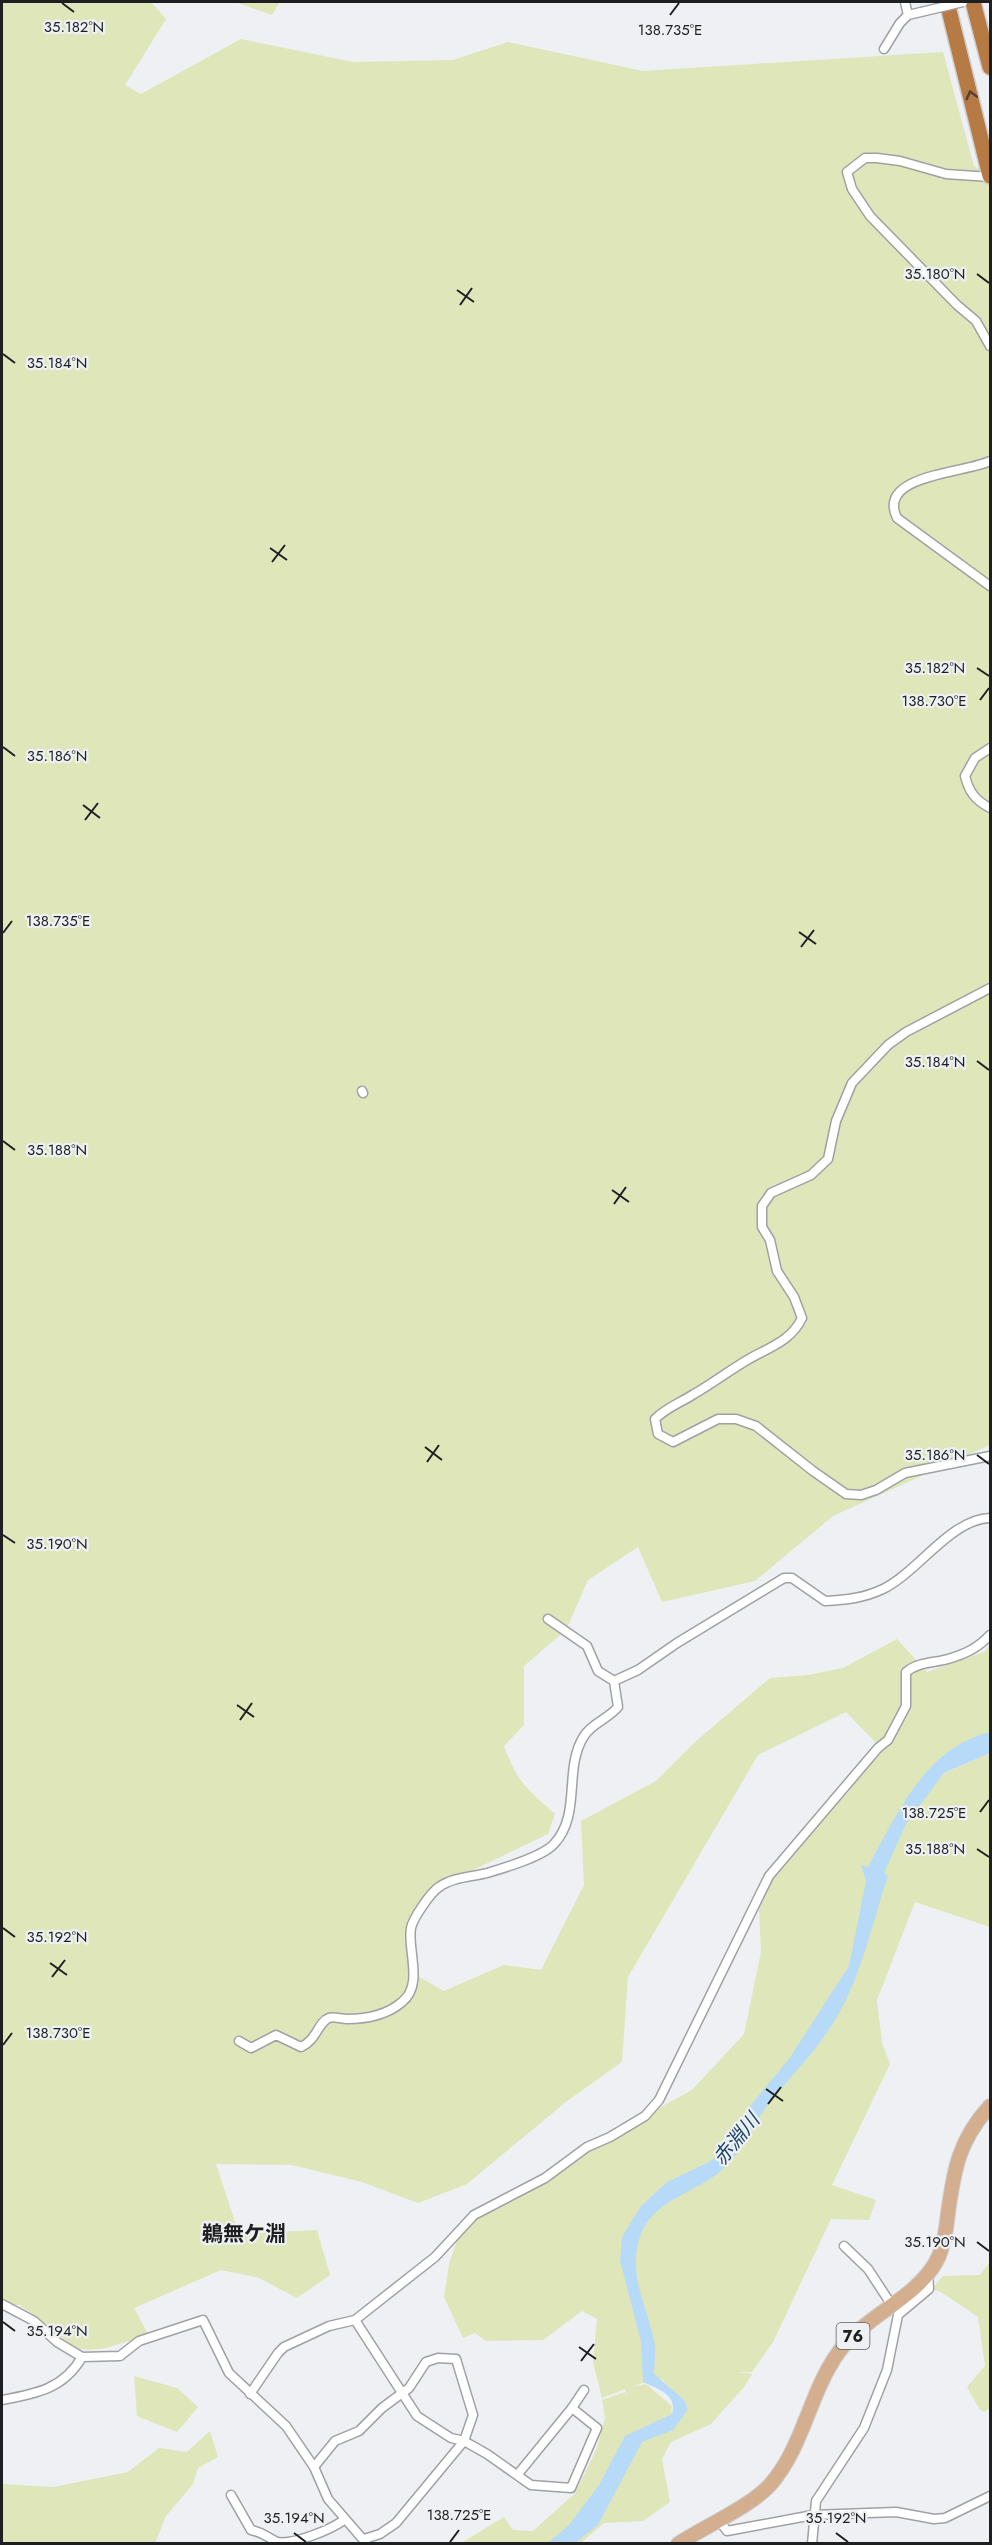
<svg xmlns="http://www.w3.org/2000/svg" width="992" height="2545" font-family="Jost,'Noto Sans JP',sans-serif">
<style>
.green{fill:#dfe6ba;fill-rule:evenodd}
.water{fill:#b7daf8}
.lines{fill:none;stroke-linecap:round;stroke-linejoin:round}
.minor-casing{stroke:#9fa1a4;stroke-width:11}
.primary-casing{stroke:#cecece;stroke-width:16}
.motorway-casing{stroke:#cecece;stroke-width:18}
.minor{stroke:#fff;stroke-width:8}
.primary{stroke:#d3af8f;stroke-width:14}
.motorway{stroke:#b67a45;stroke-width:15}
.minor-bridge-casing{stroke:#9fa1a4;stroke-width:11;stroke-linecap:butt}
.minor-bridge{stroke:#fff;stroke-width:8}
.oneway{stroke:#533f2d}
.ticks{fill:none;stroke:#1e1f20;stroke-width:2}
.labels{text-anchor:middle;stroke-width:4.5;stroke-linejoin:round;paint-order:stroke}
.shield{fill:#eef0f3;stroke:#5c5e5f;stroke-width:1.5}
.shield-label{font-size:16px;font-weight:bold;fill:#1e1f20}
.water-label{font-size:20px;font-style:italic;fill:#1c4869;stroke:#eef0f3}
.quarter-label{font-size:21px;font-weight:bold;fill:#1e1f20;stroke:#eef0f3}
.ticks-label{font-size:15px;text-anchor:middle;fill:#1e1f20;stroke:#eef0f3;stroke-width:4.5;stroke-linejoin:round;paint-order:stroke}
</style>
<rect width="100%" height="100%" fill="#eef0f3"/>
<!-- green -->
<g class="green">
<path d="M2 2H151L166 19 125 85 141 94 241 39 353 62 453 60 508 42 643 71 943 52 974 166 990 175V1445L833 1516 755 1581 662 1602 638 1547 588 1580 566 1630 524 1666V1725L504 1746C517 1782 527 1789 555 1814L548 1834 428 1892 407 1920 409 1971 444 1991 504 1965 541 1970 584 1885 581 1821 656 1781 695 1742 770 1678 808 1675 843 1668 897 1639 927 1672 984 1652 990 1645V1737L936 1777 990 1753V1927L915 1902 877 2000 882 2043 890 2064 832 2185 876 2200 869 2220 831 2219 773 2342 752 2372H738L752 2374 744 2387 711 2424 671 2442 662 2459 670 2502 643 2521 604 2523 581 2543H461L504 2517 513 2530 533 2531 574 2494 580 2483 597 2448 605 2418 602 2400 625 2392 628 2398 625 2389 602 2398 593 2362 597 2319 582 2311 543 2340 486 2341 475 2333 463 2338 444 2297 449 2264 458 2237 481 2212 498 2209 587 2147 692 2090 744 2034 761 1952 759 1909 773 1877 808 1833 849 1792 876 1743 846 1712 758 1755 628 1977 622 2062 567 2101 467 2184 418 2203 362 2182 292 2165 216 2164 239 2234 317 2230 330 2275 297 2298 259 2278 221 2270 134 2308 148 2334C131 2340 93 2356 76 2347 56 2336 41 2317 20 2306L22 2305H2ZM653 2379 663 2380 679 2412H671L672 2406 646 2384 632 2387Z"/>
<path d="M235 2H280L272 15Z"/>
<path d="M990 2262V2408L984 2412 980 2410 967 2387 985 2366 978 2317 941 2292 932 2289 943 2276 980 2275Z"/>
<path d="M134 2376 177 2388 198 2407 177 2432 137 2416Z"/>
<path d="M210 2431 218 2457 198 2468 193 2484 166 2516 155 2543H2V2484L54 2487 128 2472 159 2448 187 2452Z"/>
</g>
<!-- water -->
<path class="water" d="M990 1732V1753L944 1773 906 1824 884 1873 888 1876C871 1927 860 1983 830 2028 812 2056 787 2080 767 2106 753 2125 743 2150 726 2166 699 2194 650 2198 639 2240 628 2278 649 2310 655 2346 656 2355 654 2365 654 2374L684 2400 688 2410 673 2430 642 2442 598 2525 575 2543H548L569 2525 599 2485 625 2436 672 2414C678 2395 658 2389 643 2382L641 2342 620 2260 622 2237 641 2206 667 2182 707 2163 723 2152 750 2106 789 2059 849 1966 866 1881 861 1865 868 1867C897 1814 925 1748 990 1732Z"/>
<g class="lines">
<!-- minor casing -->
<g class="minor-casing">
<g id="minor">
<path d="M905 2 908 15 921 12"/>
<path d="M884 49 900 23 908 15"/>
<path d="M990 177 946 174 900 161 877 158H865L847 172 852 189 870 216 957 305 976 321 990 346"/>
<path d="M990 461C967 473 876 474 897 518L990 586"/>
<path d="M990 748 975 758 965 776C969 792 975 800 990 808"/>
<path d="M990 988 906 1032 888 1045 852 1083 836 1121 828 1159 811 1175 771 1193 762 1206V1227L770 1240 777 1271 794 1297 802 1318C791 1341 770 1347 749 1359 730 1370 713 1383 694 1394 680 1403 667 1407 655 1419L658 1434 673 1442 718 1419H736L756 1426 813 1471 846 1494 861 1495 876 1490 905 1473 990 1456"/>
<path d="M362 1091 363 1093"/>
<path d="M548 1619 587 1646 598 1671 614 1681"/>
<path d="M614 1681 638 1670 677 1643 784 1578H792L825 1601C846 1600 864 1598 883 1589 918 1572 951 1519 990 1518"/>
<path d="M239 2041 251 2048 276 2035 301 2047C317 2040 318 2022 329 2018 333 2016 341 2019 347 2019 365 2019 387 2015 402 2002 424 1985 407 1949 411 1928 413 1918 431 1892 439 1887 453 1877 472 1877 487 1873 504 1868 542 1857 554 1844 582 1814 563 1769 584 1736 592 1723 608 1719 618 1707L614 1681"/>
<path d="M844 2246 868 2269 891 2304"/>
<path d="M2 2304 34 2321 57 2342 82 2357"/>
<path d="M355 2320 417 2416 451 2438 464 2441 487 2454 531 2485 571 2488 597 2428 572 2408"/>
<path d="M250 2394 278 2353 284 2347 329 2326 355 2320 435 2257 474 2215 545 2178 587 2147 610 2137 645 2116 659 2100 769 1876 878 1748 888 1740 906 1706V1672C918 1662 934 1663 948 1659 965 1654 978 1648 990 1635"/>
<path d="M2 2400C35 2394 64 2389 82 2357L120 2356 139 2341 203 2320 229 2373 286 2426 314 2467 328 2499 367 2544"/>
<path d="M314 2467 335 2441 359 2431 382 2408 409 2388 426 2362 438 2358 456 2359 473 2415 464 2441 396 2523 380 2534 364 2539"/>
<path d="M518 2474 572 2408 584 2390"/>
<path d="M231 2495 251 2530C262 2532 267 2537 277 2542 293 2545 330 2530 344 2520"/>
<path d="M718 2519 727 2531 813 2515 896 2512 934 2519 945 2518 990 2496"/>
<path d="M812 2544 816 2501 864 2428 887 2370 898 2315 929 2289 928 2273"/>
</g>
</g>
<!-- primary casing -->
<g class="primary-casing">
<path id="primary" d="M678 2544C704 2527 751 2506 770 2485 806 2444 810 2385 845 2344 871 2314 916 2297 936 2262 944 2247 946 2230 948 2213 954 2169 959 2140 990 2106"/>
</g>
<!-- motorway casing -->
<g class="motorway-casing">
<g id="motorway">
<path d="M947 2 990 176"/>
<path d="M973 2 990 67"/>
</g>
</g>
<!-- minor -->
<use href="#minor" class="minor"/>
<!-- primary -->
<use href="#primary" class="primary"/>
<!-- motorway -->
<use href="#motorway" class="motorway"/>
<!-- minor-bridge casing -->
<g class="minor-bridge-casing">
<path id="minor-bridge" d="M921 12 963 2"/>
</g>
<!-- minor-bridge -->
<use href="#minor-bridge" class="minor-bridge"/>
</g>
<!-- one-way arrows -->
<defs><path id="oneway-chevron" d="M-2-3.5L2.5 0L-2 3.5" fill="none" stroke-width="1.6" stroke-linecap="round" stroke-linejoin="round" transform="scale(1.5)"/></defs>
<use class="oneway" href="#oneway-chevron" transform="translate(971 95) rotate(-104)"/>
<!-- ticks -->
<path class="ticks" d="M62 3 74 12M670 15 679 3M977 274 989 283M457 290 474 302M460 305 472 288M3 354 15 363M270 548 287 560M272 562 285 545M977 668 989 676M980 700 989 688M3 747 15 756M83 805 100 818M85 820 98 803M799 932 816 944M3 933 12 921M801 947 814 930M977 1061 989 1070M3 1141 15 1150M612 1190 629 1202M614 1204 626 1187M425 1447 442 1460M977 1455 989 1464M427 1462 439 1445M3 1535 15 1543M237 1705 254 1717M240 1720 252 1703M980 1812 989 1800M977 1849 989 1857M3 1928 15 1937M50 1963 67 1975M52 1977 65 1960M3 2045 12 2033M766 2089 783 2101M768 2104 781 2087M977 2242 989 2251M3 2322 15 2331M579 2347 596 2359M581 2361 594 2344M294 2533 306 2542M836 2533 848 2542M450 2542 459 2530"/>
<g class="labels">
<!-- shield labels -->
<rect class="shield" x="836.5" y="2323" width="33" height="26" rx="4.5"/>
<g class="shield-label">
<text x="853" y="2342">76</text>
</g>
<!-- water labels -->
<g class="water-label">
<text transform="translate(736 2139) rotate(-51)" y="7">赤淵川</text>
</g>
<!-- quarter labels -->
<g class="quarter-label">
<text x="244" y="2241">鵜無ケ淵</text>
</g>
</g>
<g class="ticks-label">
<text x="74" y="32">35.182°N</text>
<text x="670" y="35">138.735°E</text>
<text x="935" y="279">35.180°N</text>
<text x="57" y="368">35.184°N</text>
<text x="935" y="673">35.182°N</text>
<text x="934" y="706">138.730°E</text>
<text x="57" y="761">35.186°N</text>
<text x="58" y="926">138.735°E</text>
<text x="935" y="1067">35.184°N</text>
<text x="57" y="1155">35.188°N</text>
<text x="935" y="1460">35.186°N</text>
<text x="57" y="1549">35.190°N</text>
<text x="934" y="1818">138.725°E</text>
<text x="935" y="1854">35.188°N</text>
<text x="57" y="1942">35.192°N</text>
<text x="58" y="2038">138.730°E</text>
<text x="935" y="2247">35.190°N</text>
<text x="57" y="2336">35.194°N</text>
<text x="459" y="2520">138.725°E</text>
<text x="294" y="2523">35.194°N</text>
<text x="836" y="2523">35.192°N</text>
</g>
<!-- border -->
<rect width="992" height="2545" fill="none" stroke="#1e1f20" stroke-width="6"/>
</svg>
